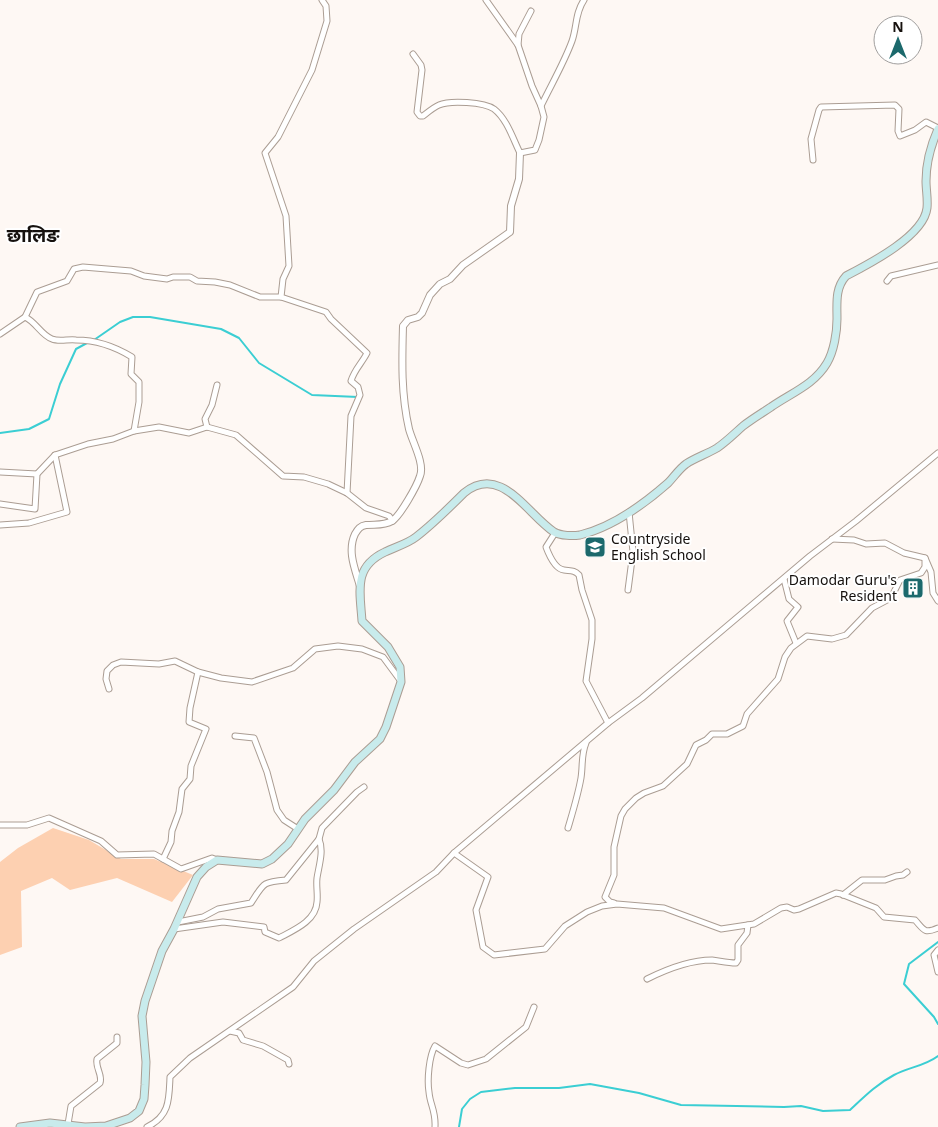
<svg xmlns="http://www.w3.org/2000/svg" width="938" height="1127" font-family="'Noto Sans','Noto Sans Devanagari',sans-serif">
<style>
.green{fill:#fdd0b1}
.lines{fill:none;stroke-linecap:round;stroke-linejoin:round}
.stream{stroke:#3bced3;stroke-width:2}
.minor-casing{stroke:#ab9d93;stroke-width:7}
.tertiary-casing{stroke:#ab9d93;stroke-width:8}
.secondary-casing{stroke:#ab9d93;stroke-width:9}
.minor{stroke:#fff;stroke-width:5}
.tertiary{stroke:#fff;stroke-width:6}
.secondary{stroke:#c8ebec;stroke-width:7}
.labels{text-anchor:middle;stroke-width:4;stroke-linejoin:round;paint-order:stroke}
.poi-label{font-size:14px;fill:#16110e;stroke:#fff;text-anchor:start}
.district-label{font-size:19px;font-weight:bold;fill:#16110e;stroke:#fff}
</style>
<rect width="100%" height="100%" fill="#fef8f4"/>
<!-- green -->
<path class="green" d="M53 828 89 840 121 859H154L193 875 172 902 117 878 70 890 52 878 21 891 22 947 0 955V862L18 848Z"/>
<g class="lines">
<!-- stream -->
<g class="stream">
<path d="M94 340 120 322 133 317H150L221 329 239 338 259 363 312 395 358 397"/>
<path d="M0 433 29 429 49 419 60 384 76 349 87 343"/>
<path d="M938 942 909 964 904 984 934 1017 938 1024"/>
<path d="M459 1127 462 1109 470 1099 481 1092 515 1088H559L590 1084 639 1093 681 1105 784 1107 801 1106 823 1111 850 1110C864 1097 877 1084 894 1075 909 1067 925 1066 938 1056"/>
</g>
<!-- minor casing -->
<g class="minor-casing">
<g id="minor">
<path d="M322 0 326 6 327 21 312 70 278 137 265 153 286 216 289 266 283 279 281 297 326 312 331 319 367 353C362 363 354 370 351 381L358 387 360 395 351 416 347 493"/>
<path d="M518 45 519 34 531 11"/>
<path d="M413 54 421 65 422 70 417 112 420 116H423C428 112 434 107 439 105 450 100 484 102 494 109 507 119 513 139 520 153L535 150 539 140 544 117 541 106 532 86 518 45 486 0"/>
<path d="M541 106C551 85 564 63 572 41 577 27 575 13 584 0"/>
<path d="M813 160 811 139 819 110 821 107 895 105 899 109 898 131 900 136 915 130 926 122 938 128"/>
<path d="M887 281 891 276 938 265"/>
<path d="M25 317C36 322 41 335 52 339 59 342 68 339 76 340 97 340 114 346 132 357L131 374 139 382V402L134 431"/>
<path d="M0 334 25 317 37 292 67 281 74 269 83 267 131 271 144 276 167 279 173 277H190L197 281 215 282 230 285 260 297H281"/>
<path d="M207 427 205 419 212 405 217 385"/>
<path d="M0 472 37 474"/>
<path d="M0 504 35 509 37 474 55 455 88 444 113 439 134 431 159 427 189 433 207 427 236 435 283 476 304 477 328 484 347 493 366 508 389 516 393 521"/>
<path d="M0 525 29 523 67 512 55 455"/>
<path d="M555 533 546 547C549 555 555 569 564 570 571 571 574 570 579 575L582 590 592 620V639L586 681 608 723"/>
<path d="M832 539 854 540 866 544 885 543 904 553 925 558 931 572 933 593 938 601"/>
<path d="M784 579 789 599 798 607 787 621 796 643"/>
<path d="M628 590 633 552 629 512"/>
<path d="M109 689 106 679 107 671 113 665 121 662 159 664 175 661 198 672 221 678 252 682 293 668 315 649 338 646 362 649 383 657 400 680"/>
<path d="M235 736 254 738 267 772 277 810 284 820 298 829"/>
<path d="M0 825H27L49 818 101 841 117 855 154 854 181 869 212 858 217 860"/>
<path d="M568 828C573 811 578 795 581 778 583 765 581 755 586 743"/>
<path d="M454 853 488 877 476 910 483 947 494 955 545 949 565 926 587 912 602 906 617 904 664 908 721 929 754 924 781 908 787 907 794 910 799 909 836 893 841 894 876 908 884 917 915 920C924 930 924 934 938 928"/>
<path d="M163 859 171 842 172 831 179 812 182 789 190 779 191 766 206 729 189 722 190 708 198 672"/>
<path d="M843 895 862 880H885L896 876 903 875 907 872"/>
<path d="M614 903 610 902 605 897 614 875V847L621 816 625 809 636 798 644 793 663 786 687 764 696 745 706 740 712 734H727L743 726 747 714 778 679 785 657 791 648 807 636 832 639 846 635 872 608 891 598 900 580 921 573 925 567V558"/>
<path d="M178 922 203 917 218 909 251 903C264 883 262 882 286 880L319 839 322 828 357 792 364 787"/>
<path d="M174 929 223 922 264 927 265 932 279 938C294 930 316 921 317 902 318 894 316 886 317 878 319 865 324 851 319 839"/>
<path d="M938 950 934 955 938 972"/>
<path d="M647 979C665 970 691 960 712 960 720 961 728 963 736 963L738 960V945L747 933 748 925"/>
<path d="M230 1031 239 1033 243 1040 263 1046 288 1060 289 1064"/>
<path d="M68 1124 71 1106 100 1083C103 1075 95 1068 97 1059L117 1043V1037"/>
<path d="M147 1127C170 1116 169 1099 170 1077L190 1058 293 987 314 961 354 929 436 872 454 853 608 723 642 698 810 556 856 521 938 453"/>
<path d="M435 1127C436 1111 430 1105 429 1092 427 1080 429 1056 435 1046L461 1063 468 1065 486 1059 526 1027 534 1007"/>
</g>
</g>
<!-- tertiary casing -->
<g class="tertiary-casing">
<path id="tertiary" d="M360 586C355 569 347 551 355 534 358 529 360 526 366 525 375 524 384 526 392 521 400 516 417 486 420 476 425 464 412 441 409 429 401 394 402 361 403 326L408 320 418 317 422 313 430 295 440 284 450 279 463 265 510 232 511 206 519 179 520 153"/>
</g>
<!-- secondary casing -->
<g class="secondary-casing">
<path id="secondary" d="M20 1127 50 1123 85 1127 106 1126 130 1118 139 1111 144 1099 145 1085 146 1062 142 1016 145 1001 162 951 174 929 197 877 206 867 217 860 262 864 272 859 288 844 305 819 334 790 355 762 380 739 386 727 401 682 400 667 388 647 362 621C360 591 353 567 385 552 395 547 407 544 416 537 433 524 449 508 464 493 501 463 527 514 554 532 561 536 573 536 580 535 613 527 643 505 668 483 674 477 679 469 686 464 695 458 707 454 717 448 726 442 734 434 743 426 752 419 762 413 771 407 791 393 814 385 827 363 834 351 837 332 837 319 837 303 835 288 846 276 869 264 924 236 927 208 928 199 926 190 926 181 926 163 931 145 938 129"/>
</g>
<!-- minor -->
<use href="#minor" class="minor"/>
<!-- tertiary -->
<use href="#tertiary" class="tertiary"/>
<!-- secondary -->
<use href="#secondary" class="secondary"/>
</g>
<!-- icons -->
<defs>
<g id="school-square" transform="scale(1.125)"><rect x="-9" y="-9" width="18" height="18" rx="4" fill="#1c696c" stroke="#fff"/><path d="M0-5L7-2L0 1L-7-2ZM-4 1L0 2.5L4 1V4Q0 6-4 4Z" fill="#fff"/></g>
<g id="building-square" transform="scale(1.125)"><rect x="-9" y="-9" width="18" height="18" rx="4" fill="#1c696c" stroke="#fff"/><path d="M-4-6H4V6H1V3H-1V6H-4ZM-2.5-4.3h1.7v1.8h-1.7ZM.8-4.3h1.7v1.8H.8ZM-2.5-1h1.7V.8h-1.7ZM.8-1h1.7V.8H.8Z" fill="#fff"/></g>
</defs>
<g fill-rule="evenodd">
<use href="#school-square" x="595" y="547"/>
<use href="#building-square" x="913" y="588"/>
</g>
<g class="labels">
<!-- poi labels -->
<g class="poi-label">
<text x="611" y="544">Countryside<tspan x="611" dy="16">English School</tspan></text>
<text x="897" y="585" text-anchor="end">Damodar Guru's<tspan x="897" dy="16">Resident</tspan></text>
</g>
<!-- district labels -->
<g class="district-label">
<text x="33" y="242">छालिङ</text>
</g>
</g>
<!-- north arrow -->
<g transform="translate(898 40)"><circle r="24" fill="#ffffff" stroke="#a2a09f"/>
<path d="M0-4L9 19L0 12L-9 19Z" fill="#1c696c"/>
<text y="-8" font-size="14" font-weight="bold" text-anchor="middle" fill="#16110e">N</text>
</g>
</svg>
